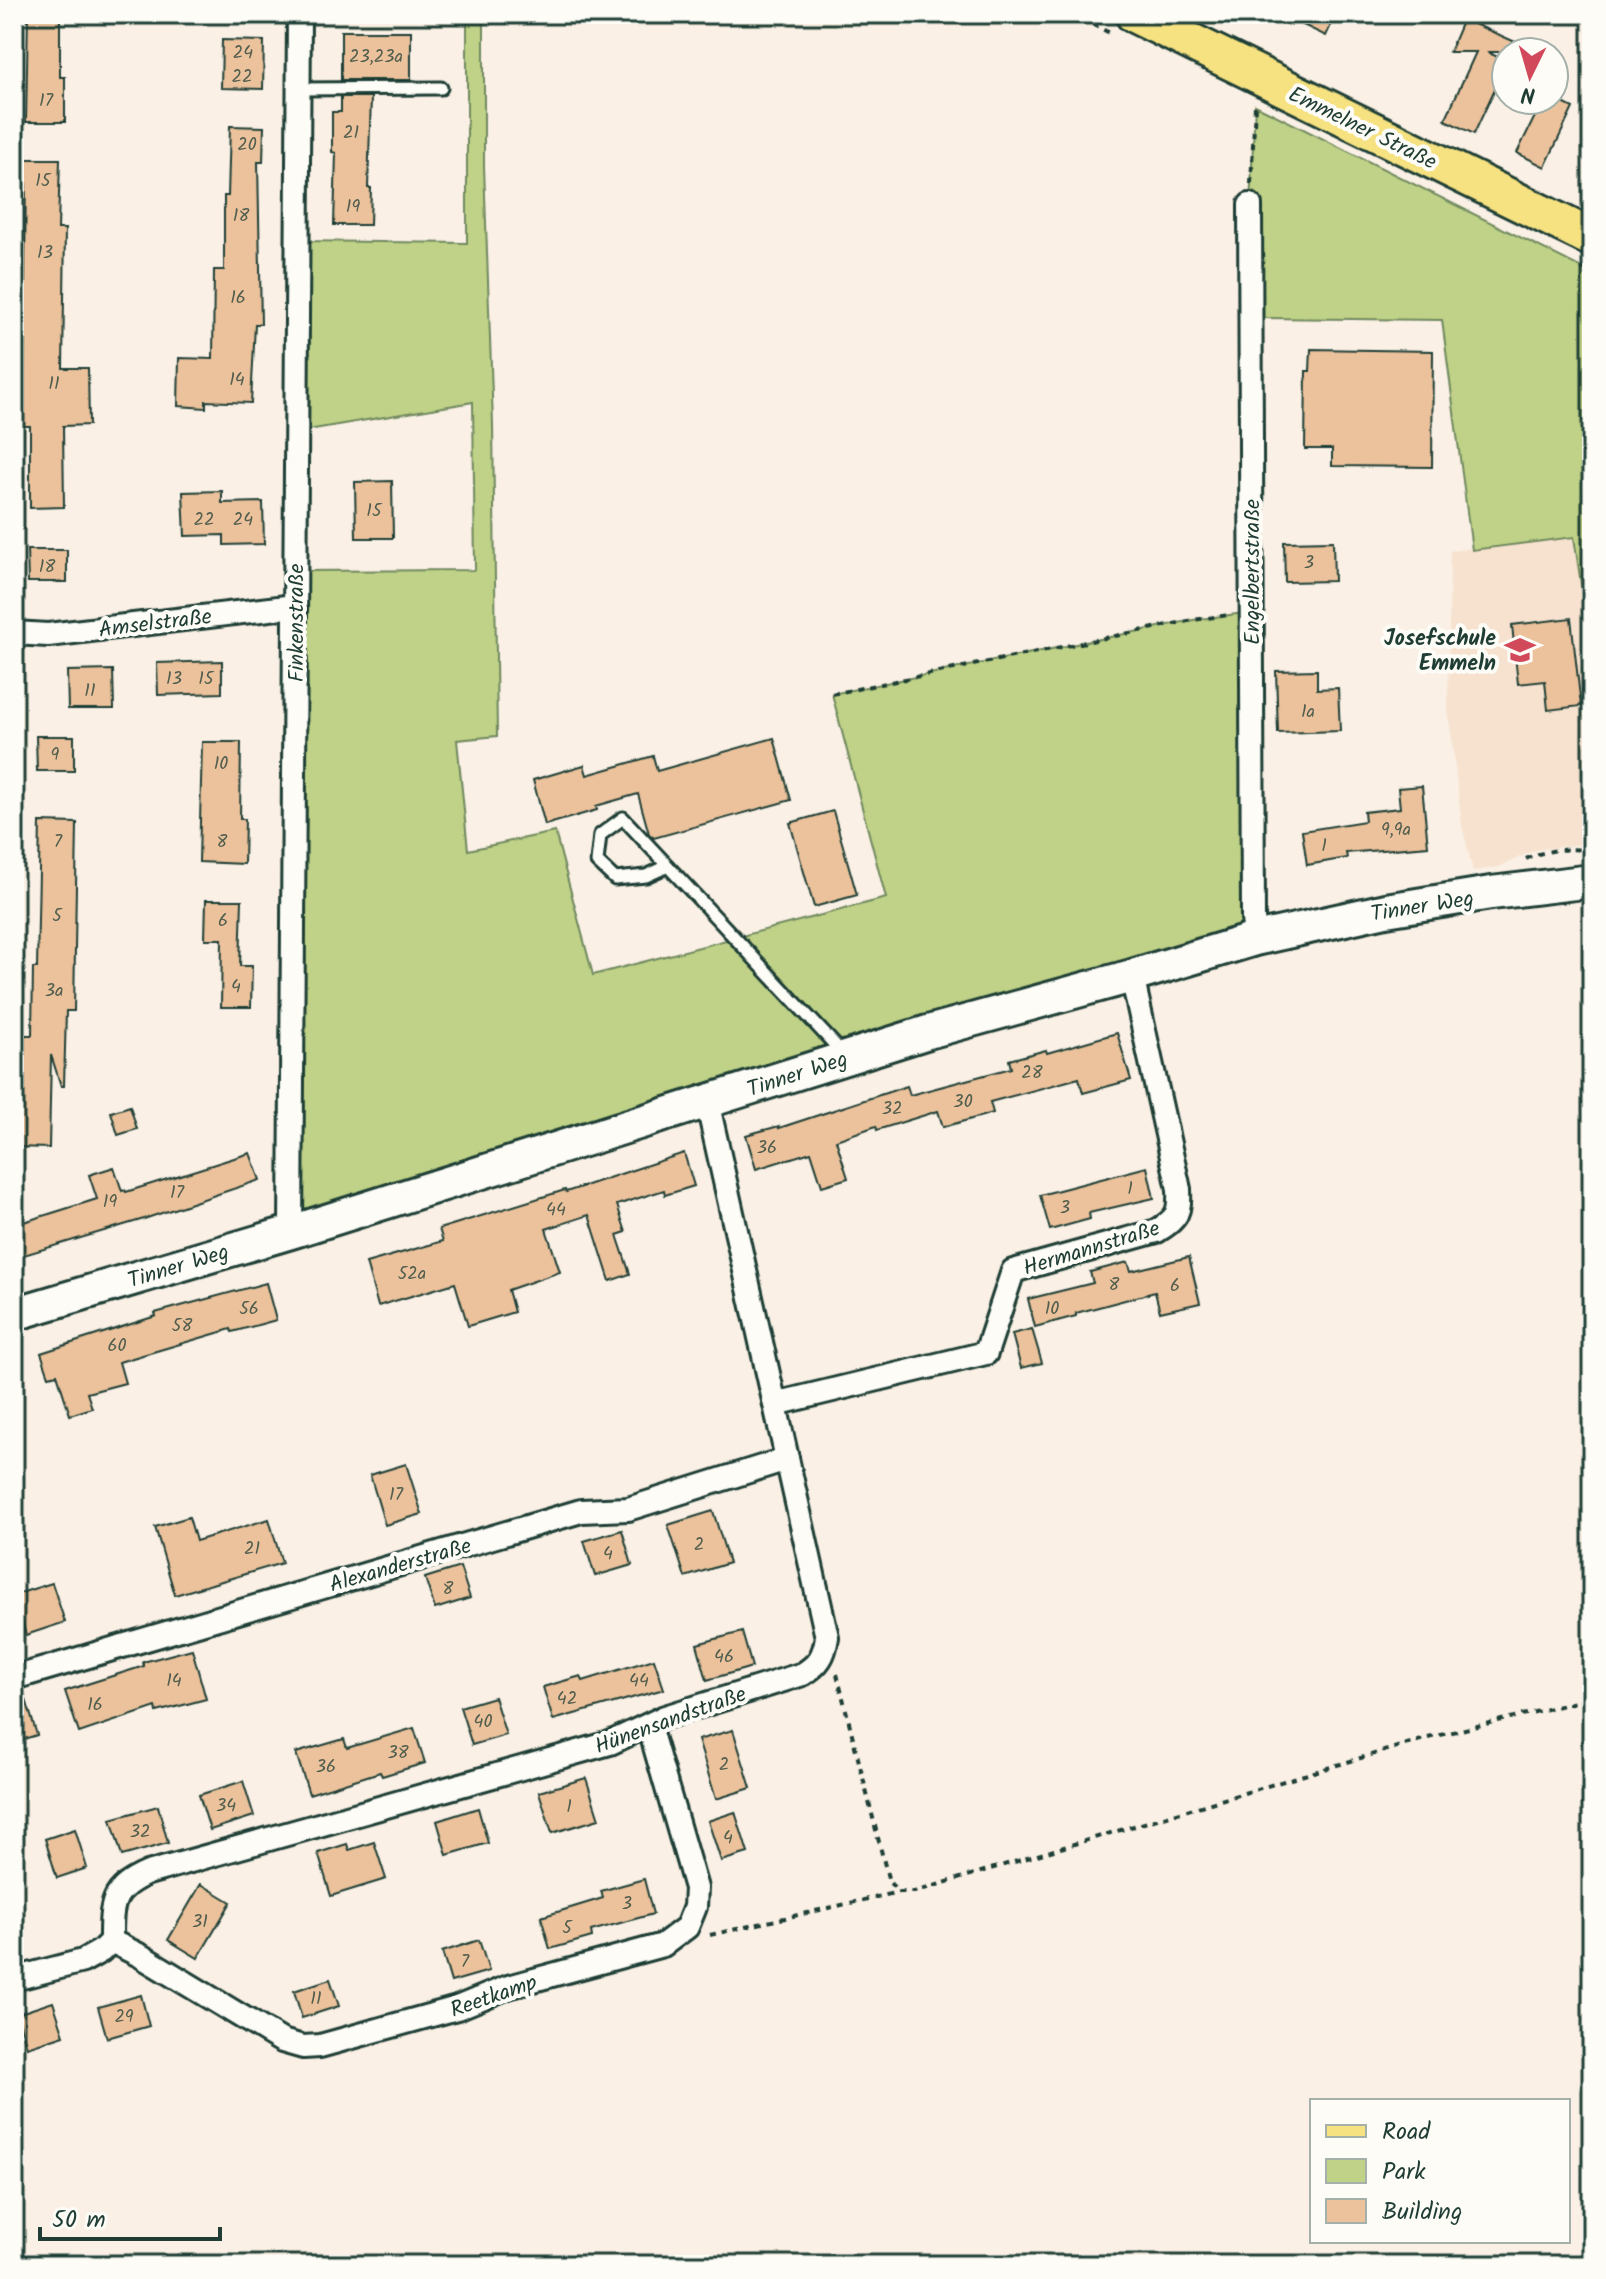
<svg xmlns="http://www.w3.org/2000/svg" width="1606" height="2279" font-family="Kalam,sans-serif">
<style>
.built{fill:#f6e2cf}
.green{fill:#bfd287;stroke:#6f885e;stroke-width:2}
.building{fill:#ecc29c;stroke:#1f3d34;stroke-width:2}
.lines{fill:none;stroke-linecap:round;stroke-linejoin:round}
.lane-casing{stroke:#1f3d34;stroke-width:17}
.street-casing{stroke:#1f3d34;stroke-width:28}
.secondary-casing{stroke:#1f3d34;stroke-width:38}
.primary-casing{stroke:#1f3d34;stroke-width:42}
.path{stroke:#1f3d34;stroke-width:4;stroke-dasharray:6 6;stroke-linecap:butt}
.lane{stroke:#fdfcf7;stroke-width:11}
.street{stroke:#fdfcf7;stroke-width:22}
.secondary{stroke:#fdfcf7;stroke-width:32}
.primary{stroke:#f7e281;stroke-width:36}
.labels{text-anchor:middle;stroke-width:8;stroke-linejoin:round;paint-order:stroke}
.number-label{font-size:18px;fill:#525e4e}
.street-label{font-size:22px;fill:#1f3d34;stroke:#fdfcf7}
.poi-label{font-size:22px;font-weight:bold;fill:#1f3d34;stroke:#fdfcf7;text-anchor:end}
</style>
<rect width="100%" height="100%" fill="#faf0e5"/>
<filter id="ink" filterUnits="userSpaceOnUse"><feTurbulence type="fractalNoise" baseFrequency=".0125" numOctaves="2"/><feDisplacementMap in="SourceGraphic" scale="16" xChannelSelector="R" yChannelSelector="G"/><feConvolveMatrix kernelMatrix="1 2 1 2 8 2 1 2 1" color-interpolation-filters="sRGB"/></filter>
<g filter="url(#ink)">
<!-- built -->
<path class="built" d="M1575 537 1582 591 1592 590V846L1584 844 1540 849 1526 854 1499 867 1473 871 1462 825 1448 708 1450 551Z"/>
<!-- green -->
<g class="green">
<path d="M467 14H484V166L493 424 497 736 457 740 468 850 555 832 593 975 886 898 832 694 1193 620 1252 612 1253 918 1217 938 291 1216 295 571 475 570 473 402 296 432 297 241 467 243Z"/>
<path d="M1255 105 1592 273V590L1582 591 1574 537 1472 550 1442 320 1251 318 1250 205Z"/>
</g>
<!-- building -->
<g class="building">
<path d="M28 14H60V77H65V122H26Z"/>
<path d="M1280 14H1336L1326 36Z"/>
<path d="M1463 19 1538 52H1487L1506 61V86L1498 82 1474 134 1445 120 1476 52H1449Z"/>
<rect x="341" y="31" width="70" height="49"/>
<path d="M222 40 264 41 263 89 221 88Z"/>
<path d="M341 97H371L368 188H371L370 225H334L336 153 332 152V112H341Z"/>
<path d="M1543 100H1557L1573 108 1545 167 1517 153Z"/>
<path d="M230 126 264 127 263 162H258L261 324H255L251 403 206 401V408L178 406 179 358 213 359 214 270H224V196H228Z"/>
<path d="M26 159H60L58 229H65L63 368H88L89 425 63 426 64 507 30 508V426H21L20 368H24Z"/>
<path d="M1311 349 1433 351 1432 467 1332 466V449H1305L1306 371H1310Z"/>
<path d="M392 481 393 538H356L355 482Z"/>
<path d="M222 491V503L263 502 264 544 224 545V535L185 536 183 492Z"/>
<path d="M1333 541 1334 581 1285 582 1284 542Z"/>
<path d="M27 550H67V582H28Z"/>
<path d="M1571 618 1581 706 1548 710 1545 681 1518 684 1512 625Z"/>
<path d="M222 661V693L158 695 157 663Z"/>
<path d="M113 670 114 709H68L67 671Z"/>
<path d="M1317 670V689L1338 688 1340 731 1278 733 1276 671Z"/>
<path d="M36 736H74V771H37Z"/>
<path d="M774 738 791 800 654 838 649 834 638 794 596 806 597 810 545 825 533 780 584 765 587 775 653 756 657 771Z"/>
<path d="M202 742H241L240 819H245L244 864 199 862Z"/>
<path d="M1422 786 1428 846 1346 853 1347 858 1307 865 1302 831 1365 821 1364 812 1400 808 1398 788Z"/>
<path d="M833 811 857 895 814 907 790 823Z"/>
<path d="M40 822 77 823 74 1011H66L64 1086H61L51 1055 49 1148 14 1147V1104H20L21 1035H32L33 968H37Z"/>
<path d="M206 900H242L240 966H252L251 1007H221L222 939H205Z"/>
<path d="M1117 1033 1131 1080 1083 1093 1079 1078 990 1102 993 1113 943 1127 938 1111 877 1130 876 1126 836 1140 848 1178 822 1186 811 1152 756 1169 746 1135 779 1126V1128L907 1086 910 1095 1011 1068 1009 1060 1046 1050 1047 1053Z"/>
<path d="M130 1106 137 1129 118 1135 111 1112Z"/>
<path d="M250 1153 260 1180 144 1219 14 1258V1225L97 1199 89 1175 114 1167 122 1191 125 1190 126 1192Z"/>
<path d="M684 1153 694 1186 665 1195 664 1190 617 1205 626 1232 617 1235 630 1274 610 1281 589 1215 546 1229 560 1272 508 1290 514 1312 468 1326 455 1283 378 1306 366 1263 443 1241 439 1229 565 1190 566 1192Z"/>
<path d="M1147 1167 1154 1198 1089 1213 1090 1219 1050 1230 1040 1195Z"/>
<path d="M1189 1257 1200 1303 1160 1312 1155 1292 1076 1313V1316L1035 1327 1028 1299 1093 1283 1090 1272 1128 1262 1131 1271Z"/>
<path d="M266 1283 276 1320 232 1332 231 1329 119 1362 125 1383 87 1393 92 1408 70 1415 57 1374 49 1376 41 1353 156 1316 155 1313Z"/>
<path d="M1032 1329 1042 1363 1021 1368 1012 1334Z"/>
<path d="M406 1464 422 1514 385 1525 370 1475Z"/>
<path d="M713 1511 729 1563 685 1577 668 1525Z"/>
<path d="M189 1517 196 1541 269 1519 282 1563 175 1595 155 1527Z"/>
<path d="M622 1530 632 1565 595 1576 584 1541Z"/>
<path d="M460 1567 470 1598 435 1609 425 1578Z"/>
<path d="M52 1583 65 1622 26 1635 14 1595Z"/>
<path d="M742 1632 752 1667 707 1680 697 1644Z"/>
<path d="M192 1649 206 1699 157 1712 156 1707 79 1733 65 1691 144 1666 143 1662Z"/>
<path d="M654 1659 664 1689 553 1720 543 1687 581 1676 583 1681Z"/>
<path d="M23 1690 37 1735 14 1742V1692Z"/>
<path d="M494 1697 506 1735 472 1745 460 1707Z"/>
<path d="M414 1728 425 1763 382 1776 380 1772 309 1794 296 1753 344 1739 347 1748Z"/>
<path d="M733 1730 751 1788 716 1799 698 1740Z"/>
<path d="M586 1778 599 1819 552 1833 539 1792Z"/>
<path d="M243 1781 254 1816 210 1830 199 1795Z"/>
<path d="M158 1806 168 1843 122 1856 111 1819Z"/>
<path d="M478 1808 488 1843 447 1855 437 1821Z"/>
<path d="M735 1812 748 1853 721 1861 708 1821Z"/>
<path d="M75 1829 87 1868 57 1878 45 1839Z"/>
<path d="M374 1842 386 1879 331 1896 318 1853 347 1844 349 1850Z"/>
<path d="M644 1879 653 1914 591 1931 592 1937 550 1949 541 1917 603 1898 601 1891Z"/>
<path d="M201 1884 231 1902 198 1958 168 1940Z"/>
<path d="M479 1940 489 1971 451 1982 442 1952Z"/>
<path d="M330 1979 339 2006 302 2018 294 1991Z"/>
<path d="M141 1995 149 2026 107 2038 98 2007Z"/>
<path d="M53 2002 64 2035 27 2047 17 2014Z"/>
</g>
<g class="lines">
<!-- lane casing -->
<g class="lane-casing">
<g id="lane">
<path d="M299 89 441 88"/>
<path d="M668 866 646 876 615 879 597 862 600 835 623 818 835 1045 839 1056"/>
</g>
</g>
<!-- street casing -->
<g class="street-casing">
<g id="street">
<path d="M1250 205 1253 918 1255 939"/>
<path d="M14 633 48 635 295 606"/>
<path d="M291 1232 299 14"/>
<path d="M775 1404 986 1353 1013 1271 1157 1231C1178 1218 1180 1213 1179 1189L1132 976"/>
<path d="M14 1678 581 1511 628 1509 787 1459"/>
<path d="M111 1941 141 1956 282 2041 303 2047 320 2046 457 2008 508 1987 663 1945 687 1927 695 1907 696 1888 649 1726"/>
<path d="M14 1979 83 1961 101 1951 111 1941C111 1903 111 1889 148 1873L610 1743 665 1717 803 1674C819 1664 824 1656 827 1637L707 1101"/>
</g>
</g>
<!-- secondary casing -->
<g class="secondary-casing">
<path id="secondary" d="M14 1314 291 1232 928 1032 1132 976 1255 939 1386 910 1491 893 1592 881"/>
</g>
<!-- primary casing -->
<g class="primary-casing">
<path id="primary" d="M1134 14 1592 238"/>
</g>
<!-- path -->
<g class="path">
<path d="M1071 14 1112 34"/>
<path d="M1251 184 1255 105"/>
<path d="M1582 268 1592 273"/>
<path d="M832 694 1193 620 1229 615"/>
<path d="M1526 859C1543 850 1573 847 1592 851"/>
<path d="M837 1674 889 1882 899 1892H914L1424 1739 1592 1698"/>
<path d="M710 1935 899 1892"/>
</g>
<!-- lane -->
<use href="#lane" class="lane"/>
<!-- street -->
<use href="#street" class="street"/>
<!-- secondary -->
<use href="#secondary" class="secondary"/>
<!-- primary -->
<use href="#primary" class="primary"/>
</g>
</g>
<!-- icons -->
<defs>
<g id="school-bare" transform="scale(2.4)"><path d="M0-5L7-2L0 1L-7-2ZM-4 1L0 2.5L4 1V4Q0 6-4 4Z" fill="#d1495b" stroke="#fdfcf7" stroke-width="2.5" paint-order="stroke"/></g>
</defs>
<g fill-rule="evenodd">
<use href="#school-bare" x="1520" y="650"/>
</g>
<g class="labels">
<!-- number labels -->
<g class="number-label">
<text x="243" y="58">24</text>
<text x="376" y="62">23,23a</text>
<text x="242" y="82">22</text>
<text x="46" y="106">17</text>
<text x="351" y="138">21</text>
<text x="247" y="150">20</text>
<text x="43" y="186">15</text>
<text x="353" y="212">19</text>
<text x="241" y="221">18</text>
<text x="45" y="258">13</text>
<text x="238" y="303">16</text>
<text x="237" y="385">14</text>
<text x="54" y="389">11</text>
<text x="374" y="516">15</text>
<text x="204" y="525">22</text>
<text x="243" y="525">24</text>
<text x="1309" y="568">3</text>
<text x="47" y="572">18</text>
<text x="174" y="684">13</text>
<text x="206" y="684">15</text>
<text x="90" y="696">11</text>
<text x="1308" y="717">1a</text>
<text x="55" y="760">9</text>
<text x="221" y="769">10</text>
<text x="1396" y="835">9,9a</text>
<text x="58" y="847">7</text>
<text x="222" y="847">8</text>
<text x="1324" y="851">1</text>
<text x="57" y="921">5</text>
<text x="223" y="926">6</text>
<text x="236" y="992">4</text>
<text x="54" y="996">3a</text>
<text x="1032" y="1078">28</text>
<text x="963" y="1107">30</text>
<text x="892" y="1114">32</text>
<text x="767" y="1153">36</text>
<text x="1130" y="1194">1</text>
<text x="177" y="1198">17</text>
<text x="110" y="1207">19</text>
<text x="1065" y="1213">3</text>
<text x="556" y="1215">44</text>
<text x="412" y="1279">52a</text>
<text x="1114" y="1290">8</text>
<text x="1175" y="1291">6</text>
<text x="249" y="1314">56</text>
<text x="1052" y="1314">10</text>
<text x="182" y="1331">58</text>
<text x="117" y="1351">60</text>
<text x="396" y="1500">17</text>
<text x="699" y="1550">2</text>
<text x="252" y="1554">21</text>
<text x="608" y="1559">4</text>
<text x="448" y="1594">8</text>
<text x="724" y="1662">46</text>
<text x="174" y="1686">14</text>
<text x="639" y="1686">44</text>
<text x="567" y="1704">42</text>
<text x="95" y="1710">16</text>
<text x="483" y="1727">40</text>
<text x="398" y="1758">38</text>
<text x="724" y="1770">2</text>
<text x="326" y="1772">36</text>
<text x="226" y="1811">34</text>
<text x="569" y="1812">1</text>
<text x="140" y="1837">32</text>
<text x="728" y="1843">4</text>
<text x="627" y="1909">3</text>
<text x="200" y="1927">31</text>
<text x="567" y="1933">5</text>
<text x="465" y="1967">7</text>
<text x="316" y="2004">11</text>
<text x="124" y="2022">29</text>
</g>
<!-- street labels -->
<g class="street-label">
<text transform="translate(1363 127) rotate(26)" y="8">Emmelner Straße</text>
<text transform="translate(1251 572) rotate(-90)" y="8">Engelbertstraße</text>
<text transform="translate(155 622) rotate(-7)" y="8">Amselstraße</text>
<text transform="translate(295 623) rotate(-90)" y="8">Finkenstraße</text>
<text transform="translate(1422 905) rotate(-9)" y="8">Tinner Weg</text>
<text transform="translate(797 1073) rotate(-18)" y="8">Tinner Weg</text>
<text transform="translate(1091 1247) rotate(-17)" y="8">Hermannstraße</text>
<text transform="translate(178 1265) rotate(-17)" y="8">Tinner Weg</text>
<text transform="translate(400 1564) rotate(-16)" y="8">Alexanderstraße</text>
<text transform="translate(670 1719) rotate(-20)" y="8">Hünensandstraße</text>
<text transform="translate(493 1995) rotate(-19)" y="8">Reetkamp</text>
</g>
<!-- poi labels -->
<g class="poi-label">
<text x="1496" y="645">Josefschule<tspan x="1496" dy="25">Emmeln</tspan></text>
</g>
</g>
<!-- margin -->
<rect width="1606" height="2279" fill="none" stroke="#fdfcf7" stroke-width="48"/>
<rect x="24" y="24" width="1558" height="2231" fill="none" stroke="#1f3d34" stroke-width="3" filter="url(#ink)"/>
<!-- legend -->
<rect x="1310" y="2099" width="260" height="144" fill="#fdfcf7" stroke="#a4b0a9" stroke-width="2"/>
<rect x="1326" y="2125" width="40" height="12" fill="#f7e281" stroke="#a4b0a9" stroke-width="2"/>
<text x="1382" y="2139" font-size="24" fill="#1f3d34">Road</text>
<rect x="1326" y="2159" width="40" height="24" fill="#bfd287" stroke="#a4b0a9" stroke-width="2"/>
<text x="1382" y="2179" font-size="24" fill="#1f3d34">Park</text>
<rect x="1326" y="2199" width="40" height="24" fill="#ecc29c" stroke="#a4b0a9" stroke-width="2"/>
<text x="1382" y="2219" font-size="24" fill="#1f3d34">Building</text>
<!-- north arrow -->
<g transform="translate(1530 76) rotate(185)"><circle r="38" fill="#fdfcf7" stroke="#a4b0a9" stroke-width="2"/>
<path d="M0-6L14 30L0 20L-14 30Z" fill="#d1495b"/>
<text y="-12" font-size="22" font-weight="bold" text-anchor="middle" fill="#1f3d34">N</text>
</g>
<!-- scale -->
<path d="M40 2227v12h180v-12" fill="none" stroke="#1f3d34" stroke-width="4"/>
<text x="52" y="2227" font-size="24" fill="#1f3d34" stroke="#fdfcf7" stroke-width="6" paint-order="stroke">50 m</text>
</svg>
